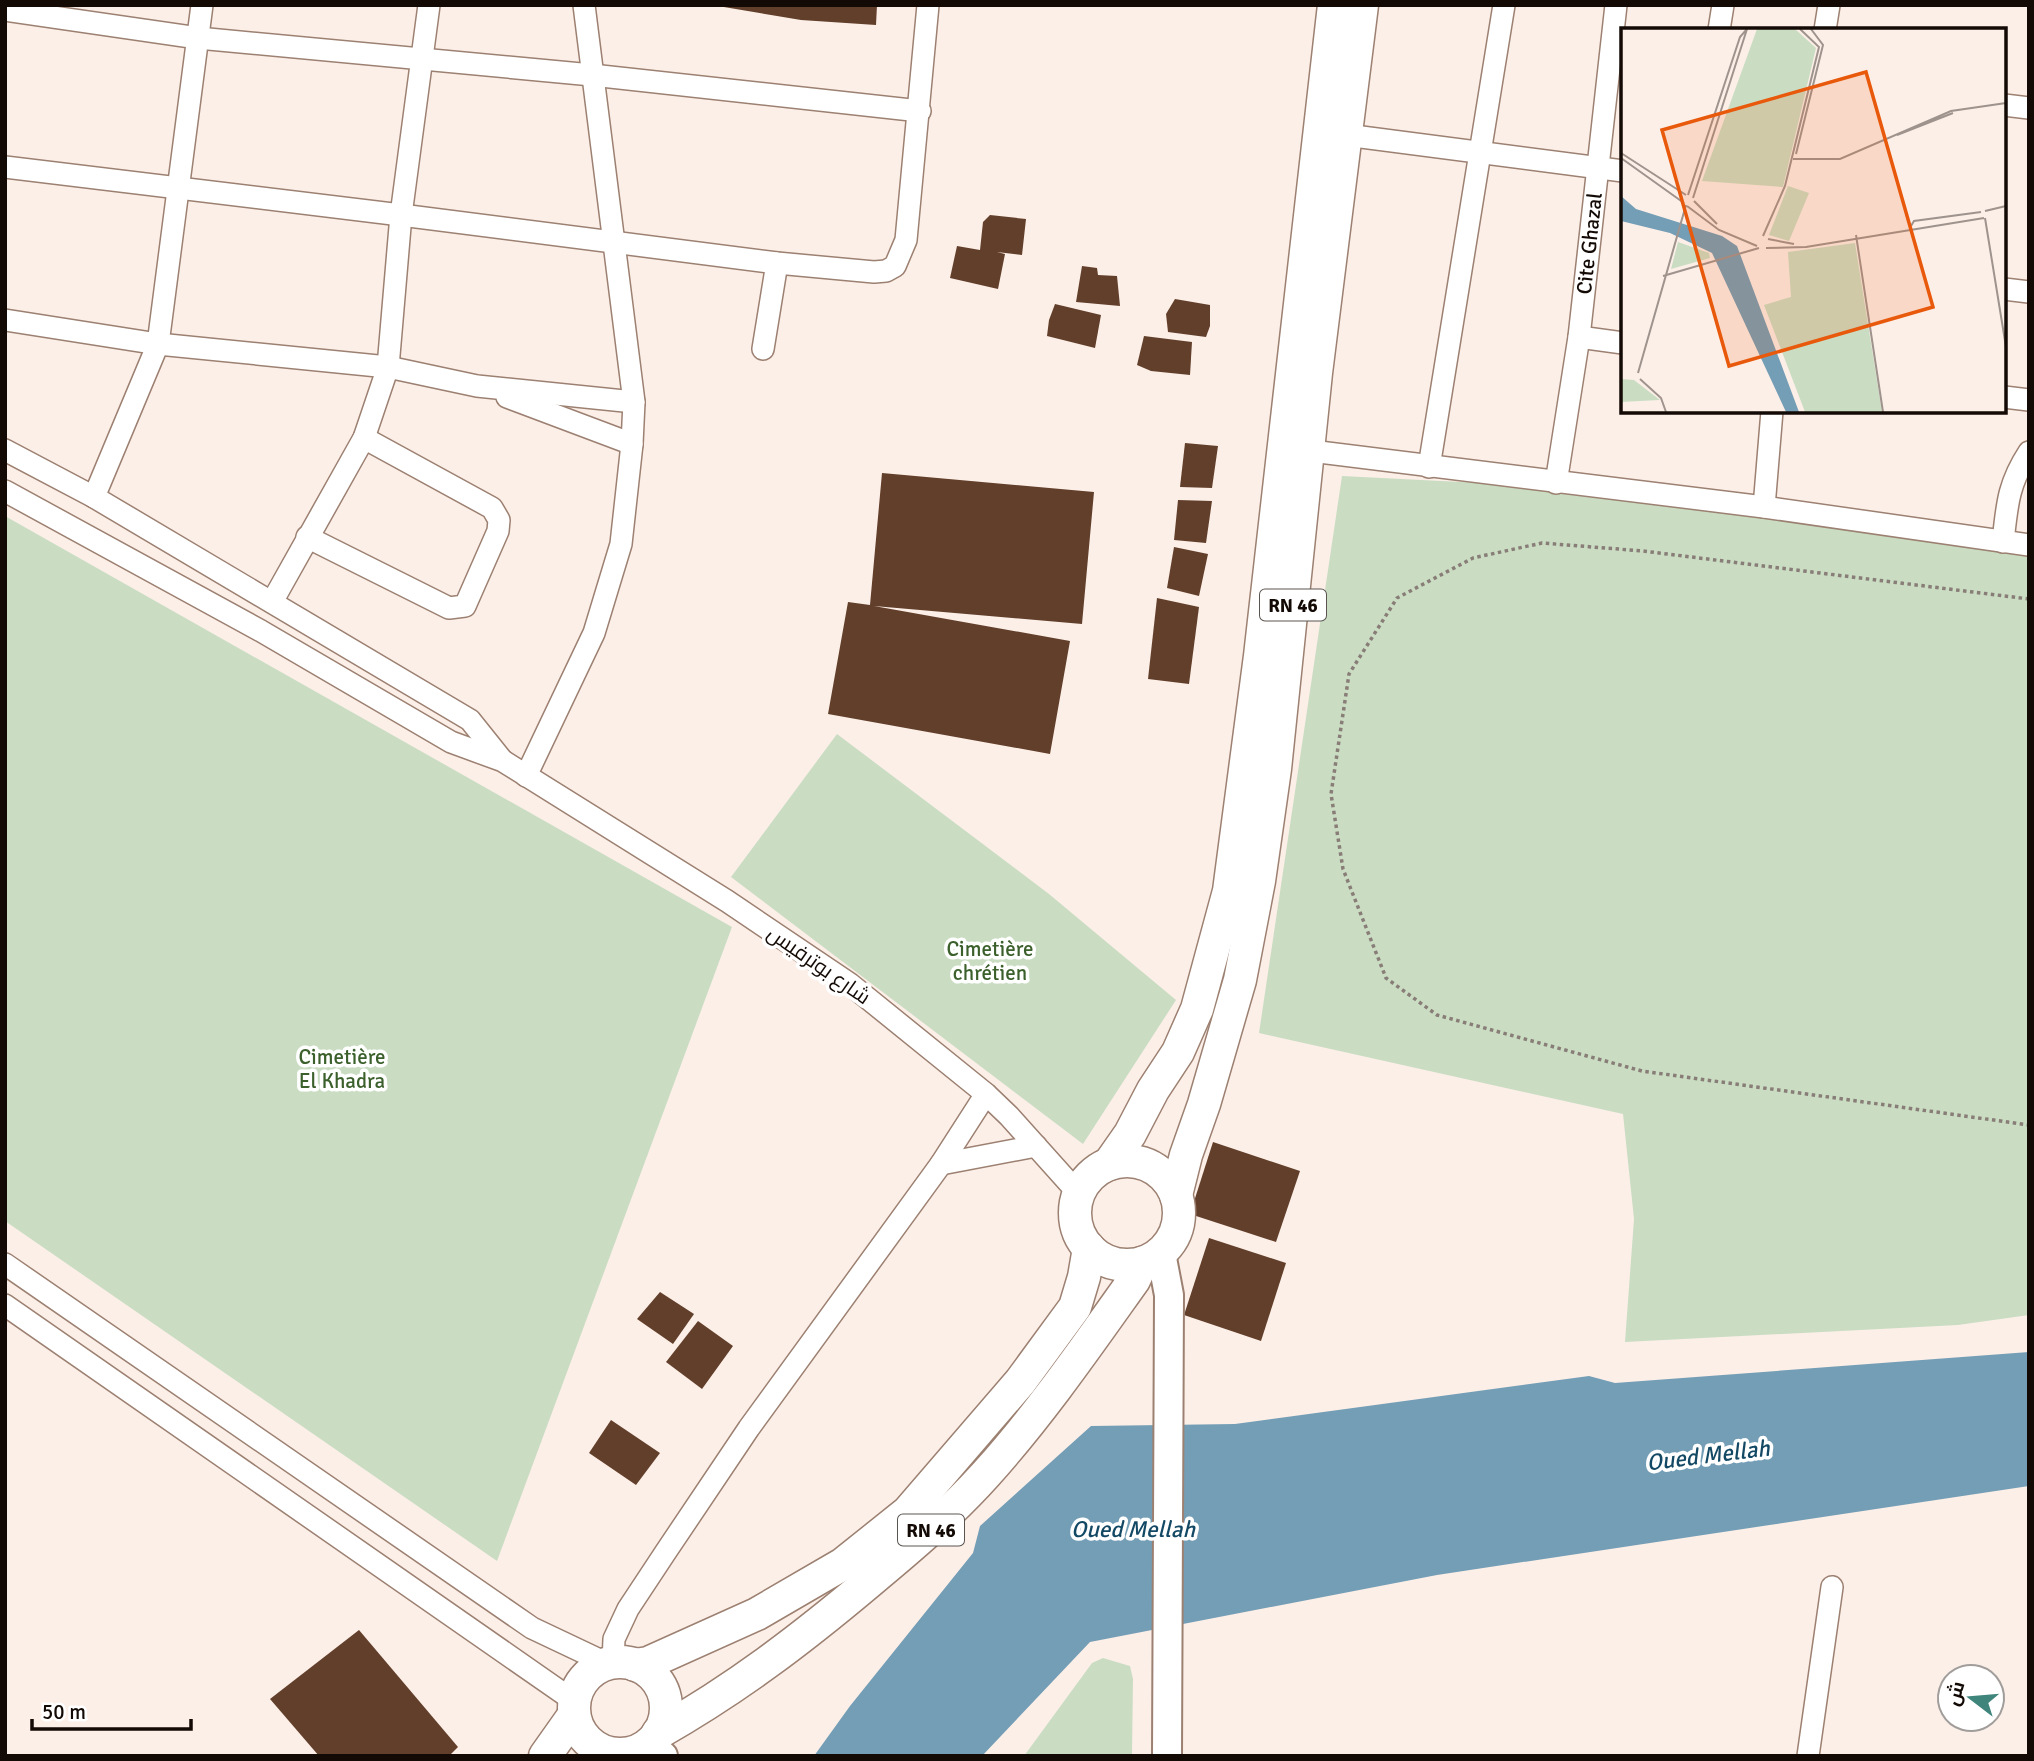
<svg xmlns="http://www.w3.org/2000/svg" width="2034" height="1761" font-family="Signika,Cairo,sans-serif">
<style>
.green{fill:#caddc3}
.water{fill:#749eb6}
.building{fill:#623f2a}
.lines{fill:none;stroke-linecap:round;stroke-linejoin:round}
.minor-casing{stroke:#9c8071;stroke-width:24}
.major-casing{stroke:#9c8071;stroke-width:32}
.highway-casing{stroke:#9c8071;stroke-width:35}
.path{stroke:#887d77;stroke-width:3.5;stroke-dasharray:3.5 3.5;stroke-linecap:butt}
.minor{stroke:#fff;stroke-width:21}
.major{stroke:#fff;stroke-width:28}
.highway{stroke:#fff;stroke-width:32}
.labels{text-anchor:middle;stroke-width:7;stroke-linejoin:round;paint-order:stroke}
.shield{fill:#fff;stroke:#5a5450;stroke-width:2}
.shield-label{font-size:19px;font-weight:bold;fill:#130a05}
.street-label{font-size:21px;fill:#130a05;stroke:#fff}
.park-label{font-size:21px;fill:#3c602c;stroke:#fff}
.water-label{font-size:23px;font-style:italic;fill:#134964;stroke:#fff}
.inset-road{fill:none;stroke:#9f938d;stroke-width:2}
.view{fill:#e8590c;fill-opacity:0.15;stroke:#e8590c;stroke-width:3.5}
.inset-edge{fill:none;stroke:#130a05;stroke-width:3.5}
</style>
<rect width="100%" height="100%" fill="#fcefe8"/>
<!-- green -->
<g class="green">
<path d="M1342 476 1542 486 2029 550V1315L1958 1325 1625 1342 1634 1219 1623 1114 1259 1033Z"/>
<path d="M5 516 732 927 497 1561 5 1221Z"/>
<path d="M837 734 1049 894 1176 1000 1083 1144 731 877Z"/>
<path d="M1103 1658 1130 1666 1133 1679 1132 1756H1024L1092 1663Z"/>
</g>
<!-- water -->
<path class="water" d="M2029 1352V1486L1437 1575 1090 1642 982 1756H814L850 1706 973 1553 980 1526 1091 1426 1235 1424 1589 1376 1615 1383Z"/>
<!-- building -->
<g class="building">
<path d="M712 5H877L876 25 801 20Z"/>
<path d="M990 215 1026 219 1022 255 997 252 1005 254 998 289 950 278 957 246 980 250 983 222Z"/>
<path d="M1082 266 1097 268 1098 275 1117 276 1120 306 1076 302Z"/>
<path d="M1175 299 1210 305V326L1206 337 1168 332 1166 314Z"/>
<path d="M1055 304 1101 315 1095 348 1047 336 1049 320Z"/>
<path d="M1144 336 1192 342 1190 375 1151 371 1137 365Z"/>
<path d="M1185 443 1218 446 1212 488 1180 487Z"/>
<path d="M882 473 1094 492 1082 624 874 606 1070 641 1050 754 828 714 848 602 870 605Z"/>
<path d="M1178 500 1212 501 1206 543 1174 540Z"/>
<path d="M1174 547 1208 554 1199 596 1167 588Z"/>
<path d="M1157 598 1199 607 1189 684 1148 679Z"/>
<path d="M1213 1142 1300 1171 1276 1242 1190 1214Z"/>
<path d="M1209 1238 1286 1263 1261 1341 1184 1315Z"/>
<path d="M660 1292 694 1314 673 1344 637 1319Z"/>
<path d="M698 1321 733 1346 702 1389 666 1362Z"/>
<path d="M611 1420 660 1453 636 1485 589 1453Z"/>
<path d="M359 1630 458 1747 449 1756H319L270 1699Z"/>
</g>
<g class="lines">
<!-- minor casing -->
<g class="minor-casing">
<g id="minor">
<path d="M5 10 198 38 592 75 920 111"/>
<path d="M1719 30 1723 5"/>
<path d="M1825 30 1829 5"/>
<path d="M2004 105 2029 108"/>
<path d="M1346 135 1623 171"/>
<path d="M5 167 401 215 777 263 874 272 886 271 895 266 906 240 928 5"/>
<path d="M2004 289 2029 292"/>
<path d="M5 320 158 344 388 367 477 386 634 402"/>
<path d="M1579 337 1623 343"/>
<path d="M763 349 777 263"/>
<path d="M507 397 632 444"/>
<path d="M2004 397 2029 400"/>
<path d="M1295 449 1764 507 2029 545"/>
<path d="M5 450 94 497 470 720 502 760"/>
<path d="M1429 467 1504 5"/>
<path id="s1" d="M1556 483 1579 337 1616 5"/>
<path d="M5 491 261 631 451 742 503 761 727 901 850 984 986 1094 1009 1116 1079 1194"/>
<path d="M94 497 158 344 202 5"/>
<path d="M1764 507 1772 411"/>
<path d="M307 537 449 608 465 606 498 531 499 520 492 508 364 438"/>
<path d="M2003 542C2007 505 2008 484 2029 452"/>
<path d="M272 602 364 438 388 367 401 215 429 5"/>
<path d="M526 776 594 633 621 544 632 444 634 402 584 5"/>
<path d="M941 1164 1036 1146"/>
<path d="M5 1264 532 1628 608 1664"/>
<path d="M5 1305 574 1701"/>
<path d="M613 1663 614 1639 628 1609 665 1553 749 1428 941 1164 986 1094"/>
<path d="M1808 1756 1832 1587"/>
</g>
</g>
<!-- major casing -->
<g class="major-casing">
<g id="major">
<path d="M1161 1253 1169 1295 1167 1756"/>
<path d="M649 1743 663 1756"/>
</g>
</g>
<!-- highway casing -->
<g class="highway-casing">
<g id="highway">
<circle cx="1127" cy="1213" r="52"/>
<path d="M1109 1164 1130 1134 1153 1090 1178 1052 1197 1009 1229 891 1260 656 1334 5"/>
<path d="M1176 1195 1186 1155 1204 1104 1240 980 1259 881 1275 769 1316 373 1362 5"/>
<circle cx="620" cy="1708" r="46"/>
<path d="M635 1665 648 1663 757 1614 843 1564 908 1512 1020 1382 1075 1307 1084 1277 1089 1248"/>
<path d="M658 1733C737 1688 800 1640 869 1582 910 1548 950 1514 986 1474 1040 1414 1087 1346 1134 1280L1142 1263"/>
<path d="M545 1756 574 1715"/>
</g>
</g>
<!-- path -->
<path class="path" d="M2029 599 1643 551 1542 543 1473 558 1397 598 1349 674 1331 794 1343 869 1386 978 1437 1015 1642 1071 2029 1125"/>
<!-- minor -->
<use href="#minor" class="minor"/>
<!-- major -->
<use href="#major" class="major"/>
<!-- highway -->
<use href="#highway" class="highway"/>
</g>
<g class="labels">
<!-- shield labels -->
<g class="shield">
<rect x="1260" y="589.5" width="66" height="31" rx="5"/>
<rect x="898" y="1514.5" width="66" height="31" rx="5"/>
</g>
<g class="shield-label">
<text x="1293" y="612">RN 46</text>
<text x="931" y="1537">RN 46</text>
</g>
<!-- street labels -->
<g class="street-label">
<text dy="7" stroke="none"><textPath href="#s1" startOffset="242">Cite Ghazal</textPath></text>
<text transform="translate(819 965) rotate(35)" y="7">شارع بوترفيس</text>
</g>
<!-- park labels -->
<g class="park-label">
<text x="990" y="956">Cimetière<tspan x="990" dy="24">chrétien</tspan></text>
<text x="342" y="1064">Cimetière<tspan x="342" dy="24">El Khadra</tspan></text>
</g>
<!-- water labels -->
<g class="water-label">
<text transform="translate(1708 1455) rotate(-7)" y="8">Oued Mellah</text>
<text x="1133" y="1537">Oued Mellah</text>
</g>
</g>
<!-- overview -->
<g transform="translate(1621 28)">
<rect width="385" height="385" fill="#fcefe8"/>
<path d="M136 1H174L195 20 162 159 81 153ZM167 158 188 165 168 213 148 207ZM57 214 88 225 89 230 50 241ZM234 215 261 384H184L143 277 170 269 167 224ZM0 351 13 352 39 372 0 374Z" fill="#caddc3"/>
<path d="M0 168 15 181 101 208 116 218 178 384H165L91 225 49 205 0 193Z" fill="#749eb6"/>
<path class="inset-road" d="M276 107 332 85M0 125 65 167M175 126 202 17 190 1M0 130 63 175M172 131H219L330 83 385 75M67 167 119 9 126 1M72 170 126 1M73 173 96 196M66 178 98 202 136 218M364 183 385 178M364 190 385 319M290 198 293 193 360 184M235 207 262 384M142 208 164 158 198 19 179 1M147 211 173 216M145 220 185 219 363 190M42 248 138 220M17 345 65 177M19 351 40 370 45 384"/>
<path class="view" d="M245 44 312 279 108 338 41 102Z"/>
<rect width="385" height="385" class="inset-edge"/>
</g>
<!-- border -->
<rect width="2034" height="1761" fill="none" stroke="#130a05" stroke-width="14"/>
<!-- north arrow -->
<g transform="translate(1971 1698) rotate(286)"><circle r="33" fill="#ffffff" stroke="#a19d9b" stroke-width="2"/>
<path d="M0-5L12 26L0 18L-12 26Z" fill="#3f857c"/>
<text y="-10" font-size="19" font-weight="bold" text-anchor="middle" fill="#130a05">ش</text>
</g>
<!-- scale -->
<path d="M32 1719v10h159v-10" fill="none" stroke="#130a05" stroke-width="3.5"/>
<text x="42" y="1719" font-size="21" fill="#130a05" stroke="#ffffff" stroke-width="5" paint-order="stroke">50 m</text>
</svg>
